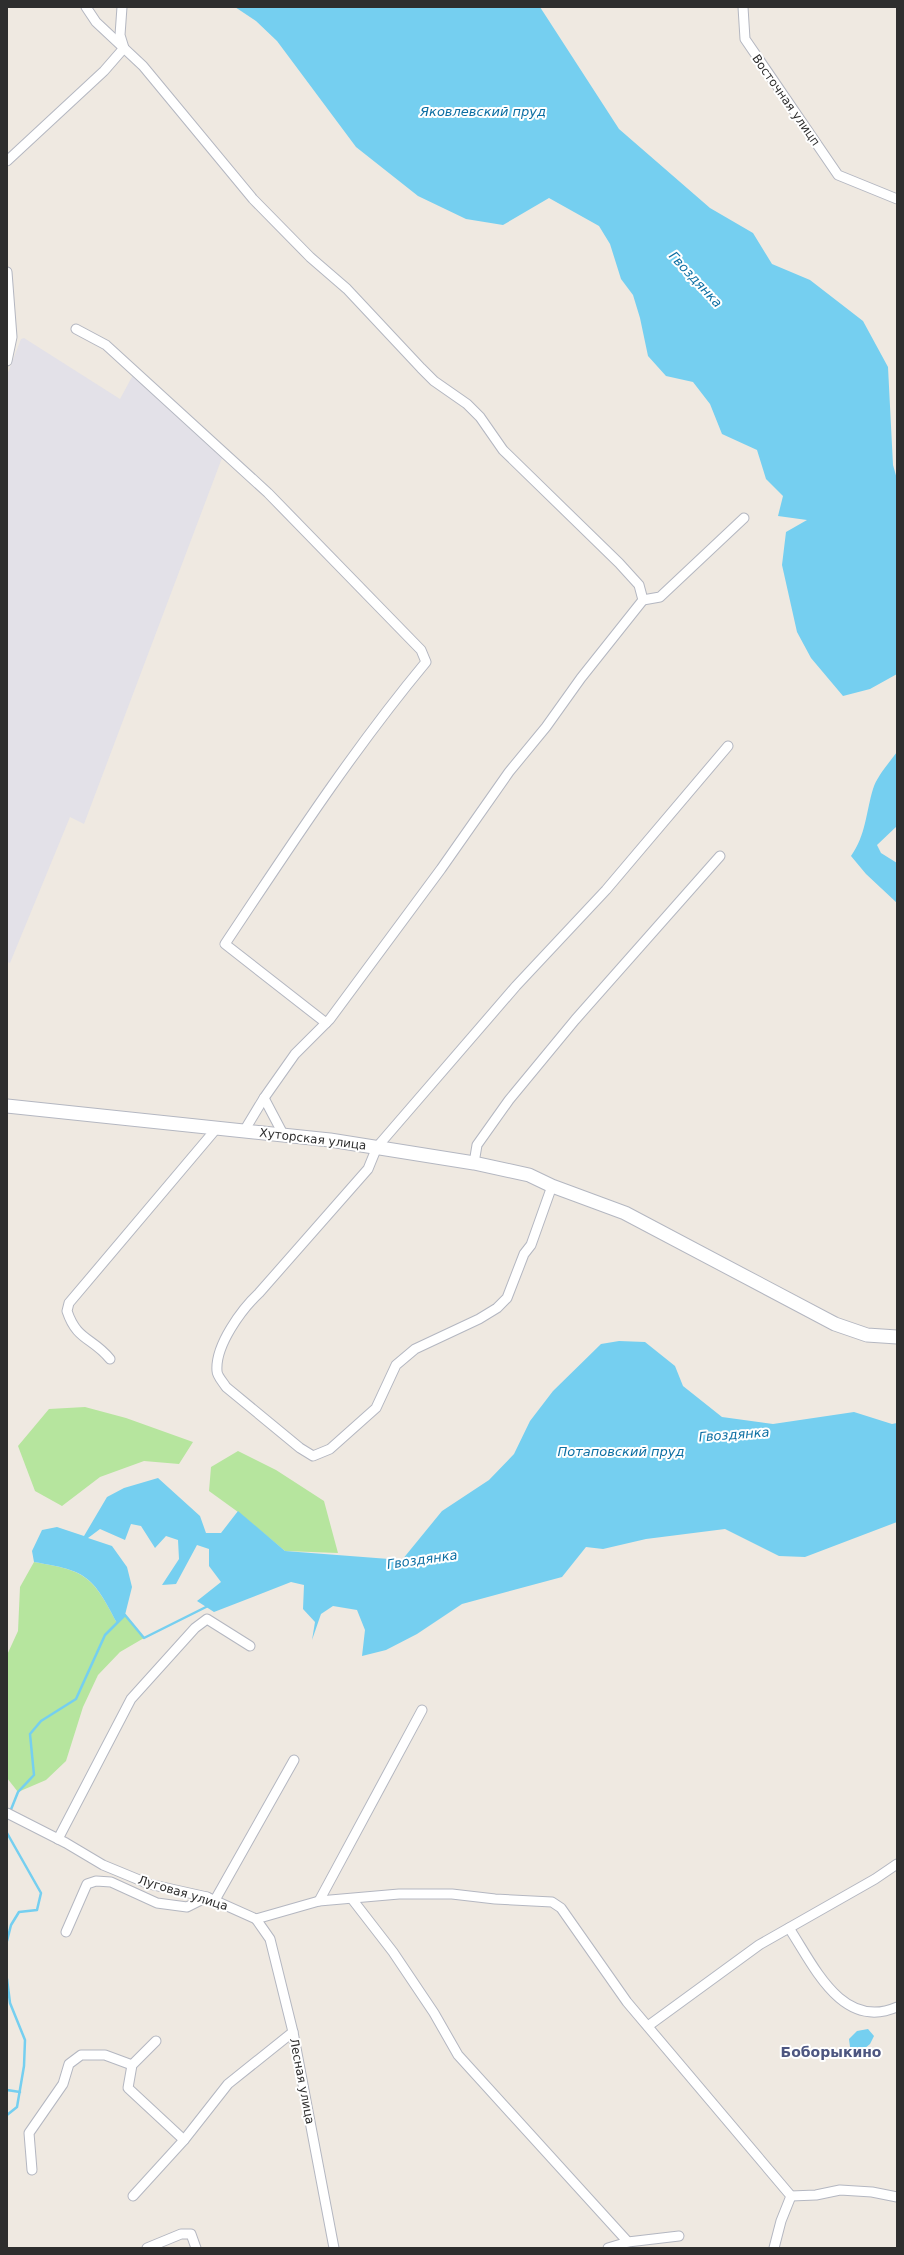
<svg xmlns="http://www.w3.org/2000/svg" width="904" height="2255" font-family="'DejaVu Sans',sans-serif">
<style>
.industrial{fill:#e3e1e8}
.green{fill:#b6e59e}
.water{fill:#75cff0}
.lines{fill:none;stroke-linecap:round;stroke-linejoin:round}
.stream{stroke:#75cff0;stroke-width:2.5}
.minor-casing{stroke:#b4b7c1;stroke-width:11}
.secondary-casing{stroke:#b4b7c1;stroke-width:15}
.minor{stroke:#fff;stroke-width:9}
.secondary{stroke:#fff;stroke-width:13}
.labels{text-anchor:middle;stroke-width:4;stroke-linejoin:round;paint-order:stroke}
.street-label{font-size:12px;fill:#2e2e2e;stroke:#fff}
.water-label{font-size:13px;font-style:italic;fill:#0d6fa3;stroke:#fff}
.quarter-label{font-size:14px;font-weight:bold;fill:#4d5680;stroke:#fff}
</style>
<rect width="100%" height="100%" fill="#efe9e1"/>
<!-- industrial -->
<path class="industrial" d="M24 338 120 399 133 375 222 458 84 824 70 817 10 963 7 962V375L21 339Z"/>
<!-- green -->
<g class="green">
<path d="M85 1407 126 1418 193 1442 179 1464 144 1461 100 1477 62 1506 35 1491 18 1446 49 1409Z"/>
<path d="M238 1451 276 1470 324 1501 338 1553 285 1551 238 1512 209 1491 211 1467Z"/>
<path d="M34 1562C86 1571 92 1575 117 1623L125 1615 144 1638 120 1652 98 1675 83 1707 66 1761 46 1780 18 1792 7 1778V1655L18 1631 20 1587Z"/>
</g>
<!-- water -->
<g class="water">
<path d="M235 7H540L619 129 710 208 753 233 772 264 810 280 863 321 888 367 893 465 897 479V674L870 689 843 696 811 658 797 632 782 565 786 532 807 520 778 516 783 496 766 479 757 450 722 434 710 404 693 382 666 376 648 356 640 318 633 295 621 279 610 244 599 226 549 198 503 225 466 219 418 196 356 147 277 41 256 21Z"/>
<path d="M897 752V826L877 845 881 853 897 863V903L866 874 851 856C866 835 866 812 873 789 877 776 889 763 897 752Z"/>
<path d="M619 1341 645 1342 675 1366 683 1386 722 1417 773 1424 854 1412 892 1424 897 1423V1522L805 1557 779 1556 725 1529 646 1539 603 1549 586 1547 562 1577 462 1604 417 1634 386 1650 362 1656 365 1630 357 1610 333 1606 321 1614 312 1640 315 1622 303 1609 304 1585 291 1582 214 1612 197 1601 221 1582 209 1566V1549L197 1545 176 1584 162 1585 179 1559 178 1540 166 1536 155 1548 141 1526 131 1524 125 1540 100 1529 88 1538 112 1546 127 1567 132 1587 125 1615 117 1623C92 1575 87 1571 34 1562L32 1551 42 1530 57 1527 84 1536 107 1497 124 1488 158 1478 200 1516 206 1533H221L238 1511 285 1551 402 1560 442 1511 489 1480 514 1454 530 1421 553 1391 601 1344Z"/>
<path d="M868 2029 874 2036 870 2044 858 2054 853 2052 850 2047 849 2039 857 2031Z"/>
</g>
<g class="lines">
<!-- stream -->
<g class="stream">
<path d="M10 1812 18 1792 34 1775 30 1734 41 1721 76 1699 105 1635 125 1615 144 1638 208 1606"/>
<path d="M7 1833 41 1893 37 1910 19 1912 11 1925 7 1941"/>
<path d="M7 1979 10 2003 25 2040 24 2066 17 2107 7 2115"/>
<path d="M7 2090 20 2092"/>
</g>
<!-- minor casing -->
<g class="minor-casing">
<g id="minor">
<path d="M86 7 96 22 143 66 253 199 310 257 347 289 421 368 434 381 467 404 480 417 503 450 619 563 639 585 643 600 581 678 546 727 509 772 441 869 330 1019 295 1054 264 1098 244 1131"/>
<path d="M743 7 745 39 838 175 897 199"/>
<path d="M7 161 104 71 124 48 120 35 122 7"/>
<path d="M7 272 12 337 7 361"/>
<path d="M76 329 106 345 268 493 421 650 426 662C352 751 289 848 225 944L326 1023"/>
<path d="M643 600 660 597 744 518"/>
<path d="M264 1098 283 1134"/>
<path d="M474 1163 477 1145 509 1100 575 1020 720 856"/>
<path d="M552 1186 531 1245 524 1254 507 1298 497 1308 479 1319 415 1349 396 1365 376 1408 330 1449 313 1456 300 1448 226 1387C223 1382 217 1376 217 1371 215 1345 242 1309 259 1293L368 1169 377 1147 516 986 606 890 728 746"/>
<path d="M110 1359C92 1337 77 1341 67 1311L69 1303 216 1129"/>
<path d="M7 1813 66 1843 103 1865 149 1884 207 1897 256 1919 319 1901 399 1894H452L495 1899 552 1902 561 1908 627 2002 791 2196 781 2221 774 2248"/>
<path d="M58 1839 131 1699 195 1628 207 1619 250 1646"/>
<path d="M352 1899 393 1952 434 2013 458 2055 628 2242"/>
<path d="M215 1900 294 1760"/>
<path d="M319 1901 422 1710"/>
<path d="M256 1919 270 1939 293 2032 334 2248"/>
<path d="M789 1928C814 1966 842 2031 897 2007"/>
<path d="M66 1932 87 1884 96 1881 111 1882 157 1903 187 1907 207 1897"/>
<path d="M648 2026 759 1945 875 1879 897 1864"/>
<path d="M156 2041 132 2065 128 2088 184 2140"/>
<path d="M32 2170 29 2133 63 2084 69 2064 81 2055H105L132 2065"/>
<path d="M133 2196 184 2140 228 2084 293 2032"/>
<path d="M791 2196 816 2195 840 2190 872 2192 897 2197"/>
<path d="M147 2248 181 2234H191L196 2248"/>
<path d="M608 2248 628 2242 679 2236"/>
</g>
</g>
<!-- secondary casing -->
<g class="secondary-casing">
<path id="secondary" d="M7 1106 330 1140 474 1163 529 1175 552 1186 625 1213 835 1324 867 1335 897 1337"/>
</g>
<!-- minor -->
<use href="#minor" class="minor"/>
<!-- secondary -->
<use href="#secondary" class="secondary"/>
</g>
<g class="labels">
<!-- street labels -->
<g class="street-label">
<text transform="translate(786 100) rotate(55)" y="4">Восточная улицп</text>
<text transform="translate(313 1139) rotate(7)" y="4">Хуторская улица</text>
<text transform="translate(183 1893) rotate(17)" y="4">Луговая улица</text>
<text transform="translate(302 2081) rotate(79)" y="4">Лесная улица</text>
</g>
<!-- water labels -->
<g class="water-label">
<text x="483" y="116">Яковлевский пруд</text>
<text transform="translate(696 279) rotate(47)" y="5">Гвоздянка</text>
<text transform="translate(734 1434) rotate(-4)" y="5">Гвоздянка</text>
<text x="621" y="1456">Потаповский пруд</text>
<text transform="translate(422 1559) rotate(-8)" y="5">Гвоздянка</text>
</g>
<!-- quarter labels -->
<g class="quarter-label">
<text x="831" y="2057">Боборыкино</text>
</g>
</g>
<!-- border -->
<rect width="904" height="2255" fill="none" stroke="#2e2e2e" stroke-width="16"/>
</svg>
